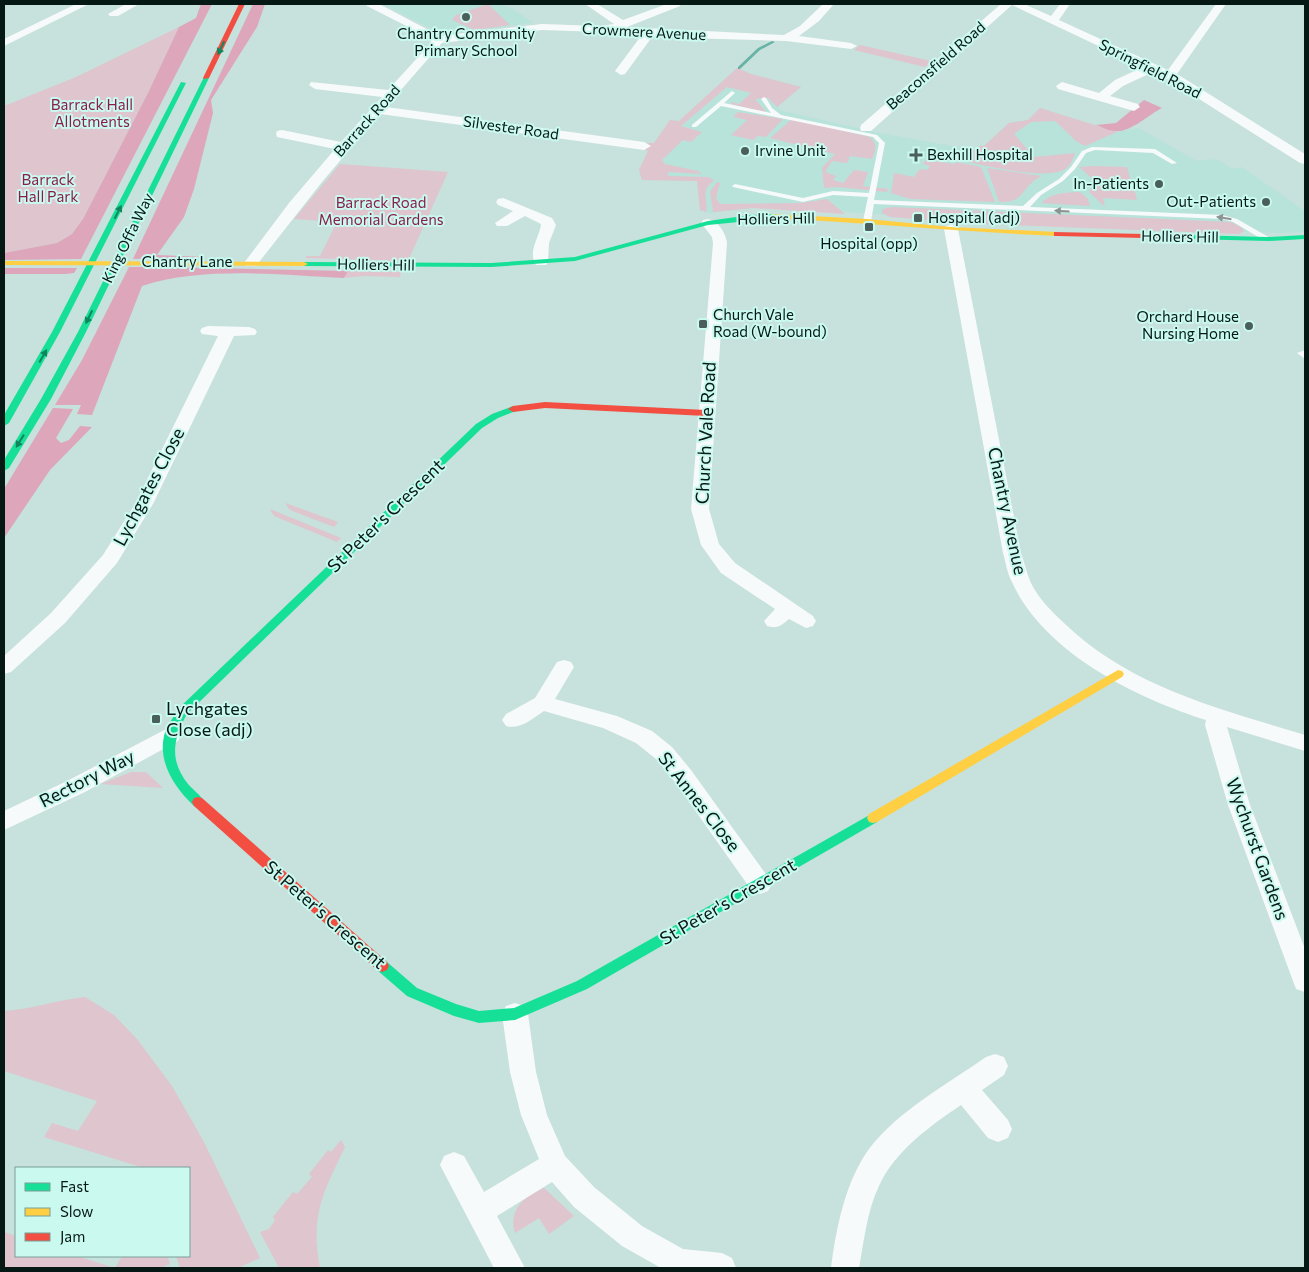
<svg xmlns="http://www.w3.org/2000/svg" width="1309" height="1272" font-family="Commissioner,sans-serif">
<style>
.built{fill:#b8e3da}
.green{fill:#dfc5cd}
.forest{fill:#dda6ba}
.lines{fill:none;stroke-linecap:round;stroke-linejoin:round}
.stream{fill:#68b2a6;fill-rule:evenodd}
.lane{fill:#f7fafa;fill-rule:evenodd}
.street{fill:#f7fafa;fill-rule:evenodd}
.fast{fill:#16e098;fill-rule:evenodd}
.slow{fill:#ffcf43;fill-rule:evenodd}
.jam{fill:#f24e42;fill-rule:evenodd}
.oneway{fill:#0f865d}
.oneway2{fill:#8b9492}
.poi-dot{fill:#4a5e5a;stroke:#c9f9ef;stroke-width:2}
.labels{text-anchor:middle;stroke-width:4;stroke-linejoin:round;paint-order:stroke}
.far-street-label{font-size:15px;fill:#061814;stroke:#c9f9ef}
.far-poi-label{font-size:15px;fill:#061814;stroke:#c9f9ef;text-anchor:start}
.far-park-label{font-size:15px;fill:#8a1e4b;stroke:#c9f9ef}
.street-label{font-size:18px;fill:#061814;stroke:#c9f9ef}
.poi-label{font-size:18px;fill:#061814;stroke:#c9f9ef;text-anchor:start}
</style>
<rect width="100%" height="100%" fill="#c7e1dc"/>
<!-- built -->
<g class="built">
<path d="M382 4H501L513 9 533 23 444 35Z"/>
<path d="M737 68 751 74 801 87 777 107 783 111 874 132 975 150 980 146H984L1009 123 1028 120 1040 108 1116 132 1138 128 1197 161 1217 159 1232 169 1242 167 1305 211V232L1279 233 983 222 781 207 753 208 708 213 700 210 697 181 642 180 639 170 648 151 645 149 648 143H654L670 120 679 121Z"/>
</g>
<!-- green -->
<g class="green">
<path d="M488 4 510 25 475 30 452 20 456 15Z"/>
<path d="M179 27 148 93 83 219 72 234 57 243 4 253V106L76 77Z"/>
<path d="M860 45 931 61 925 67 854 50Z"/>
<path d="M737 68 751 74 801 87 777 107 768 98 755 99 767 113 731 104 732 102 739 104 751 93 727 87 681 126 702 132 691 142 683 140 662 160 665 164 698 171 702 174 670 172 667 174 669 176 708 177 714 180C699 193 709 197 706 212L700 210 697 181 642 180 639 170 648 151 645 149 648 143H654L670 120 679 121Z"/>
<path d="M1040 108 1117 132 1085 146 1076 141 1055 121 1031 122 1014 134 1034 157 1075 153C1072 161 1070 168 1061 171 1039 179 983 165 958 160L966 149 975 150 980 146H984L1009 123 1028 120Z"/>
<path d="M731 111 783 119 766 137 758 136 753 140 731 135 747 120 733 117 738 112Z"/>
<path d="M792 119 870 137C878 145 876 149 872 159L850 156 847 163 832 161 825 172 836 176 833 180 843 183 854 170 868 172 863 186 888 189 887 192 838 187 824 188 822 168 835 154 770 138Z"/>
<path d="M926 160 955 164 956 162 981 167 995 202 910 199 891 193 894 173 914 177 920 169 927 170 930 166 923 164Z"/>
<path d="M340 164 448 172 408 261 306 258V256H320L337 222 294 219Z"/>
<path d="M1093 166 1127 167 1131 182 1093 179 1079 167Z"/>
<path d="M987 168 1042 176C1020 186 1027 203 999 202Z"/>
<path d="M717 182 720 183 716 198 720 204 801 203 827 199 845 214 753 208 713 212 710 192Z"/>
<path d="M1094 183 1133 185 1137 200 1103 198 1105 207 1089 192Z"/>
<path d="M1080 192 1088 199 1090 206 1041 203C1053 192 1065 193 1080 192Z"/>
<path d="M892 207 1231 222 1241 227 1244 231 1239 234 983 224 890 217 882 213V209Z"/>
<path d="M348 271 401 272 400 277 365 276 344 278Z"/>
<path d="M285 503 338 522 334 527 290 510Z"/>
<path d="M270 509 341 538 337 542 274 516Z"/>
<path d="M131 772H146L163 788 101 784Z"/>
<path d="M85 997 114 1015 137 1039 172 1086 204 1142 260 1258 238 1268H180L176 1256H189V1168H144L44 1137 52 1123 78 1131 97 1101 4 1071V1011C33 1009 56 1000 85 997Z"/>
<path d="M341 1140 345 1147C323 1193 310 1215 320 1268H279L260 1232 269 1229 275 1220 273 1217 293 1192 297 1194 312 1177 309 1174 328 1150 331 1152Z"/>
<path d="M544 1188 574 1216 549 1234 539 1218 515 1233C508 1210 524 1196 544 1188Z"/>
<path d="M4 1232 16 1236V1256H77L115 1268 122 1256H167L170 1264 161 1268H4Z"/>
</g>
<!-- forest -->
<g class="forest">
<path d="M201 4H212L81 259 4 260V253L57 243 72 234 83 219 148 93 179 27 196 18Z"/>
<path d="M253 4H265L257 27 211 100 213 113 194 189 184 217 157 255 205 257 133 259Z"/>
<path d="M1144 100 1162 108C1148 115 1130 133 1115 131 1109 131 1102 127 1096 125L1116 123Z"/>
<path d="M129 267H154L348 271 344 278C280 275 203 266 142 286L92 415 77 414 81 405H55L82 360Z"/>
<path d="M4 268H77L74 273 65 274H4Z"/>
<path d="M53 408 73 409 56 438 61 443 69 440 80 426 92 427 50 470 4 538V489Z"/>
</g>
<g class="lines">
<!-- stream -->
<path class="stream" d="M772 41 775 42 760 50 740 69H738V67L758 48Z"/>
<!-- lane -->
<g class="lane">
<path d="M732 91 735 93 724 103 771 113 761 99 764 97 766 98 772 108 781 115 877 135 885 143 874 200 1023 206 1037 193 1059 179 1071 167 1082 151 1092 147 1155 149 1177 163 1172 164 1153 153 1095 150 1086 153 1075 169 1063 181 1041 195 1030 207 1222 215 1237 219 1272 239 1265 241 1233 222 1222 219 874 204 871 221 867 223 863 221 868 197 833 195 803 202 733 187 732 186 735 184 803 198 833 191 869 193 879 143 873 137 721 106 696 127H692V125Z"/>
<path d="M1305 350V359L1297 353Z"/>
</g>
<!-- street -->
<g class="street">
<path d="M76 4H89L4 46V39Z"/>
<path d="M126 4H139L118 16H110L108 14Z"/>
<path d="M366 4H379L440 36 542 24 600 26 614 24 585 4H597L623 20 667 4H681L680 6 627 27 784 35 800 26 823 4H834L819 21 799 36 851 43 857 46 851 49 786 41 652 37 625 74 621 75 615 71 641 36 615 31 600 32 542 30 442 43 386 107 644 142 651 146 644 150 380 114 322 182 256 266H246L244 263 289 203 335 149 277 137 276 134 277 131 282 130 341 142 382 97 315 89 309 85 311 82 388 90 430 44 431 41 428 37 367 6Z"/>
<path d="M1001 4H1024L1051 16 1060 4H1070L1059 20 1168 70 1216 4H1226L1177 74 1305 154V164L1300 163 1166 78 1153 72 1123 86 1110 96 1138 104 1140 107 1134 111 1058 89 1056 86 1062 82 1099 93 1115 80 1143 67 1012 5 871 131H861L860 128 861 125Z"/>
<path d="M503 198 552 218 556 225 549 243 548 262 546 265H536C527 251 540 237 541 224L525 216 507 226H497L495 223 513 211 498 205 496 202 498 199Z"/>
<path d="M708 219C718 221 726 233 727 243L709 509 719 544 735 563 813 616 816 621 813 626 806 628 789 619C781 626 777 629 767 626L764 621 775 609 721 573 701 545 691 509 713 243 712 237 701 223 703 220Z"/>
<path d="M951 225 956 226 958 229 1021 553C1025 564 1027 575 1032 585 1040 600 1052 612 1064 623 1130 687 1220 709 1305 735V751L1227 727 1250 805 1305 949V992L1296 989 1293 981 1228 805 1205 725 1206 720C1137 698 1044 653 1012 582 1007 573 1006 563 1003 553L944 229 946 226Z"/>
<path d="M208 326 249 327 255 329 257 332 255 335 234 336 153 504 117 563 65 623 11 672 4 674V656L51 613 103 555 135 504 218 336 202 334 200 331 202 328Z"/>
<path d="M564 660 571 662 574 667 555 699 617 716 652 731 672 747 691 770 768 877 772 884 768 891 760 894 752 891 675 782 656 759 636 743 603 728 544 711C532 719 520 730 506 726L502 720 506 714 535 698 557 662Z"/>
<path d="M170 727 178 729 181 735 178 741 85 792 4 830V811L69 780Z"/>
<path d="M515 1003 524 1006 528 1014 536 1072 547 1115 565 1156 594 1187 642 1226 683 1249 722 1253 732 1258 736 1268H661L622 1246 574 1207 552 1182 497 1216 525 1268H494L440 1165 444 1156 454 1152 464 1156 484 1192 539 1159 521 1115 510 1072 502 1014 506 1006Z"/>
<path d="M995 1054 1004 1057 1008 1066 1004 1075 982 1090 1008 1120 1012 1129 1008 1138 998 1142 988 1138 961 1105C930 1126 895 1151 879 1186 867 1211 864 1241 859 1268H831C836 1229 845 1182 869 1149 899 1110 946 1085 986 1057Z"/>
</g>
<!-- fast -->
<g class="fast">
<path d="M204 77 209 78 86 332 51 399 9 468 4 471V460L41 399 78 332Z"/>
<path d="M181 82 186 83 60 332 9 423 4 426V415L52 332Z"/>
<path d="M775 214 779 216 778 218 708 225 575 261 491 267 304 266 300 264 304 262 491 263 575 257 708 221 750 215Z"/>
<path d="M1186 235 1268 237 1305 235V239L1268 241 1189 239 1185 237Z"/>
<path d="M513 406 516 407V411L498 418 482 428 187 714C173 739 169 760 188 784 193 790 201 795 204 802L202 806 198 807 194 806C175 788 158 763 164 736 166 726 174 717 179 708L476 424 492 414Z"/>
<path d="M873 813 877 814 879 818 877 822 587 989 515 1020 479 1023 454 1016 407 996 377 970 375 966 377 962 382 960 387 962 417 988 456 1004 479 1011 514 1008 577 981Z"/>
</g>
<!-- slow -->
<g class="slow">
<path d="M772 214 867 219 951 227 1057 232 1061 234 1057 236C963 232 869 223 775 218L771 216Z"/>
<path d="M4 261 304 262 308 264 304 266 4 265Z"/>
<path d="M1118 670 1122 671 1124 674 1122 677 877 822 873 823 869 822 867 818 869 814Z"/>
</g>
<!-- jam -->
<g class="jam">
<path d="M239 4H245L209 78 204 79 203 78Z"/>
<path d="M1054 232 1189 235 1193 237 1189 239 1057 236H1054Z"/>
<path d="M545 402 706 410 711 413 706 416 545 408 513 412 508 409 513 406Z"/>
<path d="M198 797 202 798 387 962 389 966 387 970 382 972 377 970 194 806 192 802 194 798Z"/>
</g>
</g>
<!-- one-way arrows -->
<defs><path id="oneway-solid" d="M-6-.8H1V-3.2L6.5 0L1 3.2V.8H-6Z" transform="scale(1.25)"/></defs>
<g class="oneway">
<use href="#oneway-solid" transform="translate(221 48) rotate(116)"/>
<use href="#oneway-solid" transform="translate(118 212) rotate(-63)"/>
<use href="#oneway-solid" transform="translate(89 317) rotate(116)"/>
<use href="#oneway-solid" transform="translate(43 356) rotate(-60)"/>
<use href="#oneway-solid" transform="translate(20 441) rotate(122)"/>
</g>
<g class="oneway2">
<use href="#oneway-solid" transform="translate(1062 211) rotate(-177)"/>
<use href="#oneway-solid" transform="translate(1224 218) rotate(-171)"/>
</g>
<!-- markers -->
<g class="poi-dot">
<circle cx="466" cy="17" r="5"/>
<circle cx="745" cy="151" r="5"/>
<path d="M913.5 147.5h5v5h5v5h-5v5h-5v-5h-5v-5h5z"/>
<circle cx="1159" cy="184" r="5"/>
<circle cx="1266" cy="202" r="5"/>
<rect x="913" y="213" width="10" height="10" rx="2.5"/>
<rect x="864" y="222" width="10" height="10" rx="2.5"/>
<rect x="698" y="319" width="10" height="10" rx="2.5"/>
<circle cx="1249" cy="326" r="5"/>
<rect x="151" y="714" width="10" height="10" rx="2.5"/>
</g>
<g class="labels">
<!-- far-street labels -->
<g class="far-street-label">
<text transform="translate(644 32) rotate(3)" y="5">Crowmere Avenue</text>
<text transform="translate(936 66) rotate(-41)" y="5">Beaconsfield Road</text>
<text transform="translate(1150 69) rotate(27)" y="5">Springfield Road</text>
<text transform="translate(367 121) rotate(-48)" y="5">Barrack Road</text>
<text transform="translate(511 128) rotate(8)" y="5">Silvester Road</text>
<text transform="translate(776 219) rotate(-1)" y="5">Holliers Hill</text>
<text transform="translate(1180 237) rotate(1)" y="5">Holliers Hill</text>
<text transform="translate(128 238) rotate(-64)" y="5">King Offa Way</text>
<text x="187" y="267">Chantry Lane</text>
<text transform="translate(376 265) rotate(1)" y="5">Holliers Hill</text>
</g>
<!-- far-poi labels -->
<g class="far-poi-label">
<text x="466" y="39" text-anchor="middle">Chantry Community<tspan x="466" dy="17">Primary School</tspan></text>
<text x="755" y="156">Irvine Unit</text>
<text x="927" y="160">Bexhill Hospital</text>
<text x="1149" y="189" text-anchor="end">In-Patients</text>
<text x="1256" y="207" text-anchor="end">Out-Patients</text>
<text x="928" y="223">Hospital (adj)</text>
<text x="869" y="249" text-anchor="middle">Hospital (opp)</text>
<text x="713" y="320">Church Vale<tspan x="713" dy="17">Road (W-bound)</tspan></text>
<text x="1239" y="322" text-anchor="end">Orchard House<tspan x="1239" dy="17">Nursing Home</tspan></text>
</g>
<!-- far-park labels -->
<g class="far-park-label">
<text x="92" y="110">Barrack Hall<tspan x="92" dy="17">Allotments</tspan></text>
<text x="48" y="185">Barrack<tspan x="48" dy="17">Hall Park</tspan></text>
<text x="381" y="208">Barrack Road<tspan x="381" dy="17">Memorial Gardens</tspan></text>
</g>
<!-- street labels -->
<g class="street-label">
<text transform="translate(706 433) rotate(-87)" y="6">Church Vale Road</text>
<text transform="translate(149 487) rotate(-62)" y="6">Lychgates Close</text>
<text transform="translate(1007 511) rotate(78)" y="6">Chantry Avenue</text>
<text transform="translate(386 516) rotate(-44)" y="6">St Peter's Crescent</text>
<text transform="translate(87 779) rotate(-27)" y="6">Rectory Way</text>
<text transform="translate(699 802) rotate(52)" y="6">St Annes Close</text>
<text transform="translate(1257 849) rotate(70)" y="6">Wychurst Gardens</text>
<text transform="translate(728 902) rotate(-30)" y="6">St Peter's Crescent</text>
<text transform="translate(325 915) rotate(41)" y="6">St Peter's Crescent</text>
</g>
<!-- poi labels -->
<g class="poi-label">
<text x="166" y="715">Lychgates<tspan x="166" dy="21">Close (adj)</tspan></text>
</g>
</g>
<!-- border -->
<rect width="1309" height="1272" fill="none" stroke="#061814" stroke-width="10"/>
<!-- legend -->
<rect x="15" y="1167" width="175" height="90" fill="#c9f9ef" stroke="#7b9f97"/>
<rect x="25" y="1183" width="25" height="8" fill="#16e098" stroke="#7b9f97"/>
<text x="60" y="1192" font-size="15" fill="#061814">Fast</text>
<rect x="25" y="1208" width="25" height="8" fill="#ffcf43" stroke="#7b9f97"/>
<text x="60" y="1217" font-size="15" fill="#061814">Slow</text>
<rect x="25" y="1233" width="25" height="8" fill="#f24e42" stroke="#7b9f97"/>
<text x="60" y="1242" font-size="15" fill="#061814">Jam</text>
</svg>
